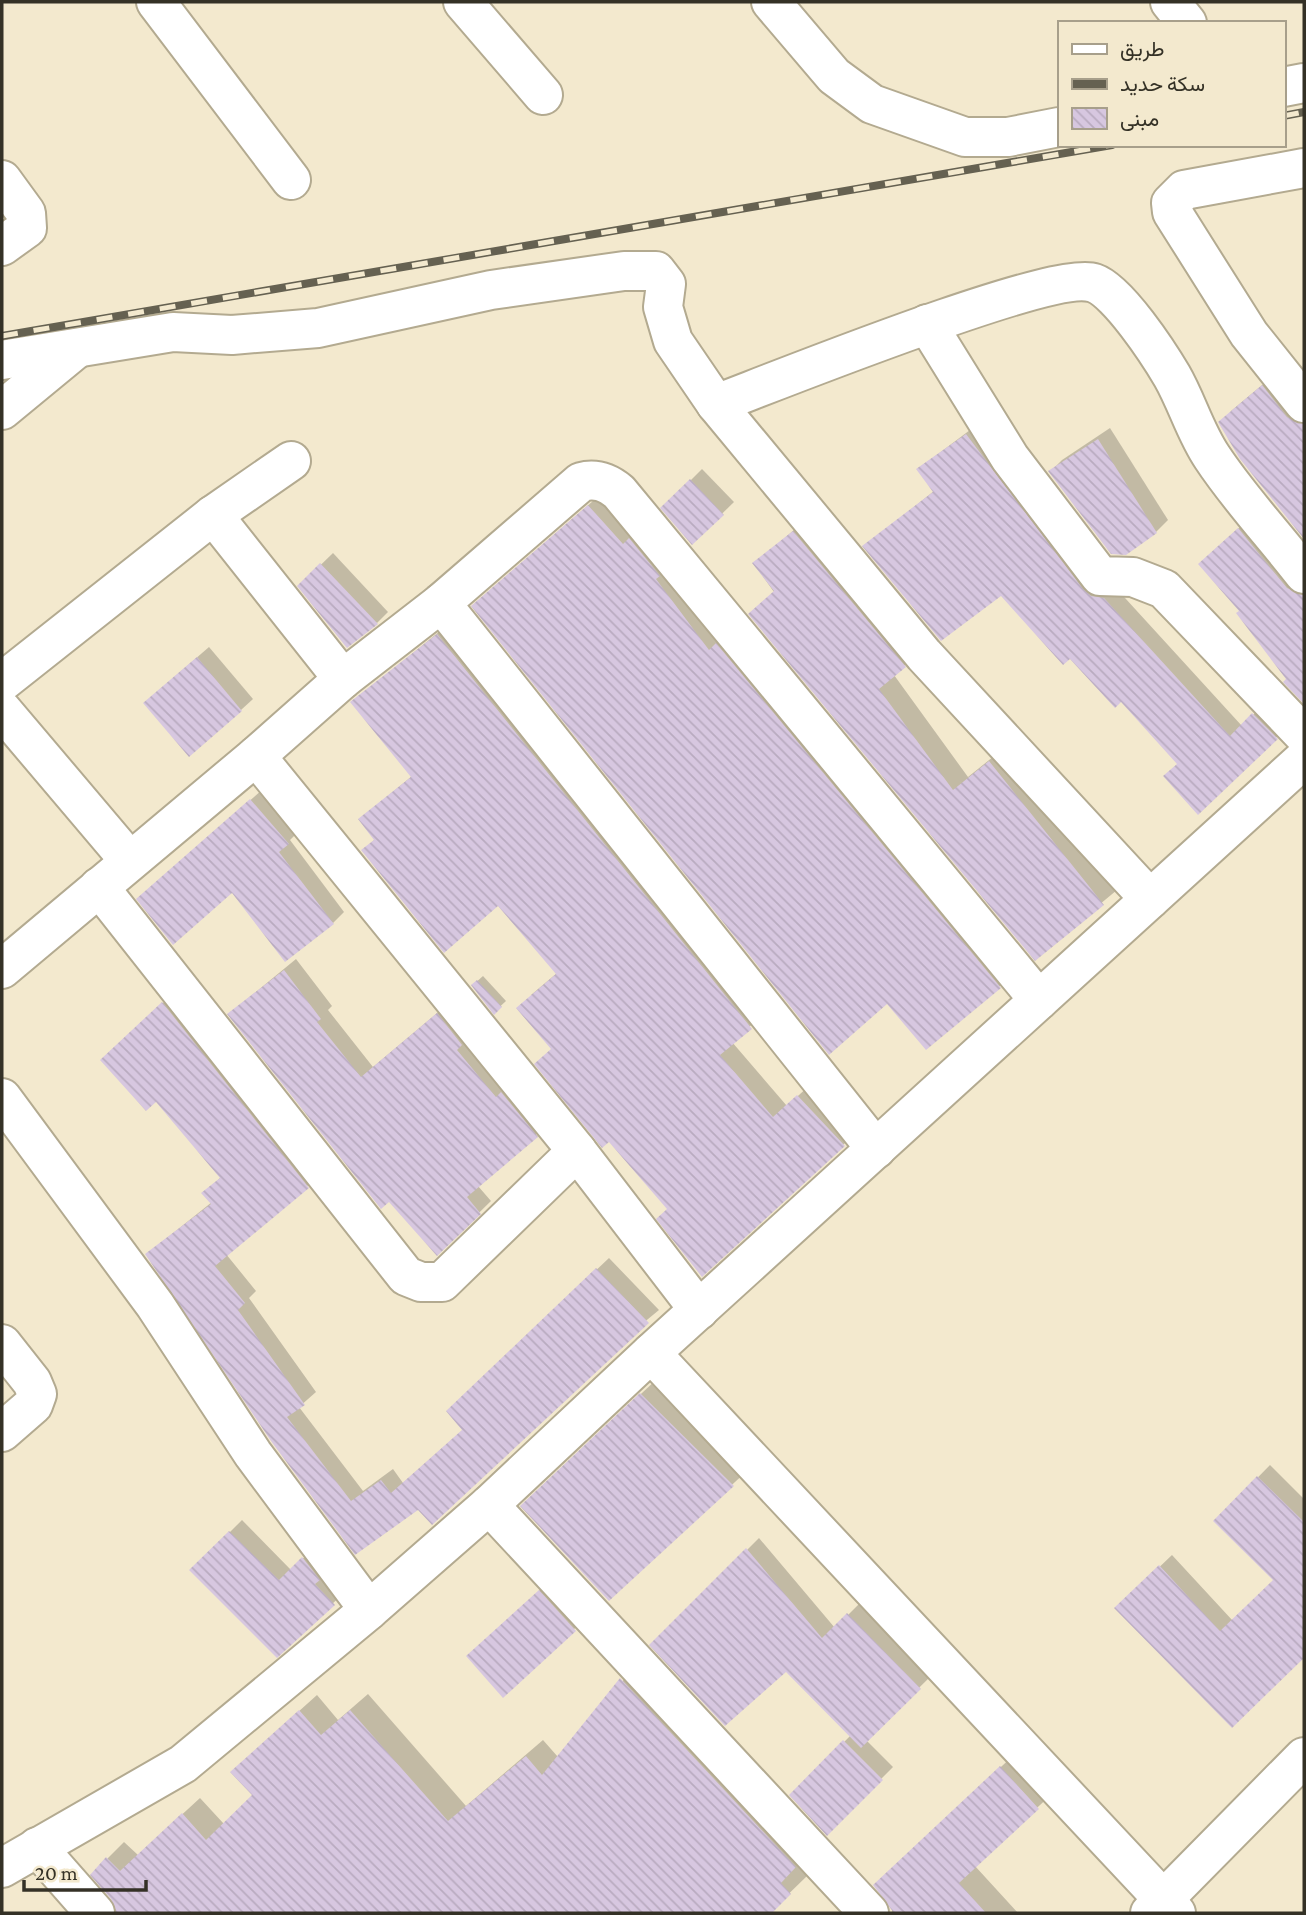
<svg xmlns="http://www.w3.org/2000/svg" width="1306" height="1915" font-family="'Crimson Pro',Vazirmatn,serif">
<style>
.shadow{fill:#0003}
.building{fill:url(#building-back-hatch)}
.lines{fill:none;stroke-linecap:round;stroke-linejoin:round}
.minor-casing{stroke:#b3aa90;stroke-width:42}
.minor{stroke:#fff;stroke-width:38}
.rail-casing{stroke:#656151;stroke-width:8}
.rail{stroke:#f3e9ce;stroke-width:5;stroke-dasharray:16;stroke-linecap:butt}
</style>
<defs>
<pattern id="building-back-hatch" width="6" height="6" patternUnits="userSpaceOnUse" patternTransform="scale(1.75)"><rect width="6" height="6" fill="#d7c7e0"/><path d="M-1 5l2 2M0 0l6 6M5-1l2 2" fill="none" stroke="#b9abc0"/></pattern>
</defs>
<rect width="100%" height="100%" fill="#f3e9ce"/>
<!-- shadow -->
<g class="shadow">
<path d="M1274 375 1304 409V537L1252 473 1231 411Z"/>
<path d="M978 424 1115 587 1242 726 1265 703 1288 726 1198 813 1179 763 1121 700 1002 593 865 546 934 491 918 469Z"/>
<path d="M1110 428 1168 520 1156 532 1050 472 1062 460Z"/>
<path d="M702 469 734 502 692 543 663 508Z"/>
<path d="M601 494 1011 975 999 987 888 1002 485 595Z"/>
<path d="M808 518 919 652 894 675 968 777 1004 748 1117 890 1035 958 754 564Z"/>
<path d="M1250 518 1304 580V701L1286 682 1288 679 1241 611 1211 553Z"/>
<path d="M333 553 388 612 377 623 299 586Z"/>
<path d="M451 622 764 1014 732 1042 787 1106 811 1084 857 1132 702 1275 669 1209 609 1140 553 1048 531 995 557 973 498 904 363 851 375 839 360 819 412 776 353 702Z"/>
<path d="M209 647 253 699 241 710 157 692Z"/>
<path d="M263 789 299 831 290 840 344 912 333 923 232 890 150 888Z"/>
<path d="M296 959 332 1006 328 1010 373 1067 449 1003 548 1124 478 1186 491 1201 437 1254 229 1014Z"/>
<path d="M483 976 506 1001 494 1012 473 985Z"/>
<path d="M175 992 319 1176 226 1254 256 1291 249 1298 316 1392 299 1407 363 1491 393 1469 403 1483 464 1429 459 1400 609 1258 659 1310 419 1508 356 1553 147 1254 212 1202 204 1193 221 1177 113 1049Z"/>
<path d="M657 1379 749 1469 609 1599 538 1490Z"/>
<path d="M1270 1465 1304 1499V1631L1293 1643 1304 1656 1232 1726 1128 1597 1172 1555 1233 1621 1276 1580 1215 1521Z"/>
<path d="M242 1520 291 1570 315 1547 345 1592 277 1655 192 1570Z"/>
<path d="M759 1538 835 1628 860 1603 931 1676 866 1740 893 1767 827 1833 792 1795 850 1736 786 1669 652 1645Z"/>
<path d="M551 1580 586 1618 503 1695 480 1645Z"/>
<path d="M638 1663 812 1849 796 1865 807 1876 769 1913H118L107 1859 124 1842 138 1855 200 1798 224 1824 254 1795 249 1756 317 1695 338 1720 368 1694 466 1806 543 1740 558 1757Z"/>
<path d="M1018 1751 1055 1791 975 1866 1018 1913H892V1869Z"/>
</g>
<!-- building -->
<g class="building">
<path d="M1262 385 1287 417 1304 424V539L1240 459 1218 422Z"/>
<path d="M966 434 1083 589 1091 596 1104 598 1230 736 1252 713 1278 739 1198 815 1163 776 1177 764 1121 702 1115 708 1070 659 1063 665 1001 596 941 641 862 546 933 492 916 469Z"/>
<path d="M1098 439 1157 533 1126 555 1111 554 1048 471Z"/>
<path d="M690 479 724 515 692 545 660 508Z"/>
<path d="M588 505 623 544 629 538 660 576 656 579 709 650 716 643 1001 988 926 1050 887 1004 829 1055 471 606Z"/>
<path d="M1238 528 1287 588 1304 595V704L1283 682 1286 679 1236 613 1239 611 1198 564Z"/>
<path d="M793 531 906 667 879 689 953 790 989 761 1104 905 1035 961 748 614 774 591 752 563Z"/>
<path d="M320 563 378 624 347 648 297 586Z"/>
<path d="M437 634 752 1029 720 1055 773 1117 797 1095 845 1146 702 1277 656 1219 667 1209 609 1142 602 1148 534 1064 551 1049 516 1008 556 974 498 906 444 953 361 850 374 840 358 819 411 777 350 702Z"/>
<path d="M197 657 242 711 189 757 143 703Z"/>
<path d="M250 799 289 844 279 852 334 924 285 962 232 893 173 945 136 899Z"/>
<path d="M284 970 321 1019 317 1022 361 1077 437 1013 462 1045 457 1050 496 1097 501 1092 538 1137 467 1197 481 1214 437 1256 389 1202 381 1209 227 1014Z"/>
<path d="M477 980 502 1007 494 1015 471 985Z"/>
<path d="M162 1002 309 1188 215 1266 245 1303 238 1310 305 1405 287 1417 351 1501 381 1480 391 1493 462 1430 446 1411 596 1268 649 1323 432 1525 418 1510 355 1555 271 1441 145 1254 211 1204 201 1193 220 1178 156 1102 146 1111 100 1060Z"/>
<path d="M640 1393 734 1486 609 1601 520 1506Z"/>
<path d="M1257 1476 1304 1522V1658L1232 1728 1114 1608 1159 1565 1220 1631 1273 1580 1213 1521Z"/>
<path d="M229 1531 279 1580 302 1557 320 1580 315 1584 335 1605 277 1658 189 1570Z"/>
<path d="M746 1548 822 1638 847 1613 921 1689 861 1748 786 1672 725 1726 649 1645Z"/>
<path d="M539 1590 576 1631 503 1698 466 1656Z"/>
<path d="M620 1678 796 1867 781 1883 791 1894 772 1913H116L111 1899 90 1875 106 1857 120 1871 182 1813 206 1840 252 1795 230 1772 299 1710 321 1735 350 1710 448 1821 526 1756 542 1775Z"/>
<path d="M843 1740 883 1780 827 1836 789 1795Z"/>
<path d="M1000 1766 1039 1809 959 1883 986 1913H894L873 1885Z"/>
</g>
<g class="lines">
<!-- minor casing -->
<g class="minor-casing">
<g id="minor">
<path d="M156 2 291 180"/>
<path d="M463 2 543 95"/>
<path d="M771 2 834 76 872 104 965 137H1008L1059 127"/>
<path d="M1170 2 1187 23"/>
<path d="M1283 87 1304 83"/>
<path d="M1304 168 1184 190 1171 203 1172 212 1249 334 1304 403"/>
<path d="M2 180 26 213 27 228 2 246"/>
<path d="M927 324 1010 458 1100 576 1133 577 1164 589 1304 735"/>
<path d="M2 360 173 332 232 335 318 328 491 290 624 271H656L666 284 663 307 673 341 716 404 924 655 1150 899"/>
<path d="M716 404C772 383 1053 269 1094 283 1118 291 1159 354 1172 376 1187 402 1195 432 1212 457 1239 498 1274 535 1304 574"/>
<path d="M2 410 76 349"/>
<path d="M213 515 343 679"/>
<path d="M441 603 876 1149"/>
<path d="M2 682 213 515 291 461"/>
<path d="M2 710 129 860"/>
<path d="M256 756 577 1151 699 1310"/>
<path d="M99 887 406 1276 421 1282H442L577 1151"/>
<path d="M2 969 256 756 343 679 441 603 581 482C596 478 607 482 619 492L1039 1000"/>
<path d="M2 1098 155 1305 253 1454 369 1610"/>
<path d="M2 1344 32 1382 37 1394 33 1405 2 1432"/>
<path d="M651 1353 1176 1913"/>
<path d="M489 1505 869 1913"/>
<path d="M37 1847 95 1913"/>
<path d="M2 1868 183 1764 369 1610 489 1505 651 1353 1304 759"/>
<path d="M1150 1913 1304 1757"/>
</g>
</g>
<!-- minor -->
<use href="#minor" class="minor"/>
<!-- rail casing -->
<g class="rail-casing">
<g id="rail">
<path d="M1283 116 1304 112"/>
<path d="M2 336 1112 145"/>
</g>
</g>
<!-- rail -->
<use href="#rail" class="rail"/>
</g>
<!-- border -->
<rect width="1306" height="1915" fill="none" stroke="#343126" stroke-width="7"/>
<!-- legend -->
<rect x="1058" y="21" width="228" height="126" fill="#f3e9ce" stroke="#a79f8b" stroke-width="2"/>
<rect x="1072" y="44" width="35" height="10" fill="#ffffff" stroke="#a79f8b" stroke-width="2"/>
<text x="1120" y="56" font-size="21" fill="#343126">طريق</text>
<rect x="1072" y="79" width="35" height="10" fill="#656151" stroke="#a79f8b" stroke-width="2"/>
<text x="1120" y="91" font-size="21" fill="#343126">سكة حديد</text>
<rect x="1072" y="108" width="35" height="21" fill="url(#building-back-hatch)" stroke="#a79f8b" stroke-width="2"/>
<text x="1120" y="126" font-size="21" fill="#343126">مبنى</text>
<!-- scale -->
<path d="M24 1880v10h122v-10" fill="none" stroke="#343126" stroke-width="3.5"/>
<text x="35" y="1880" font-size="21" fill="#343126" stroke="#f3e9ce" stroke-width="5" paint-order="stroke">20 m</text>
</svg>
